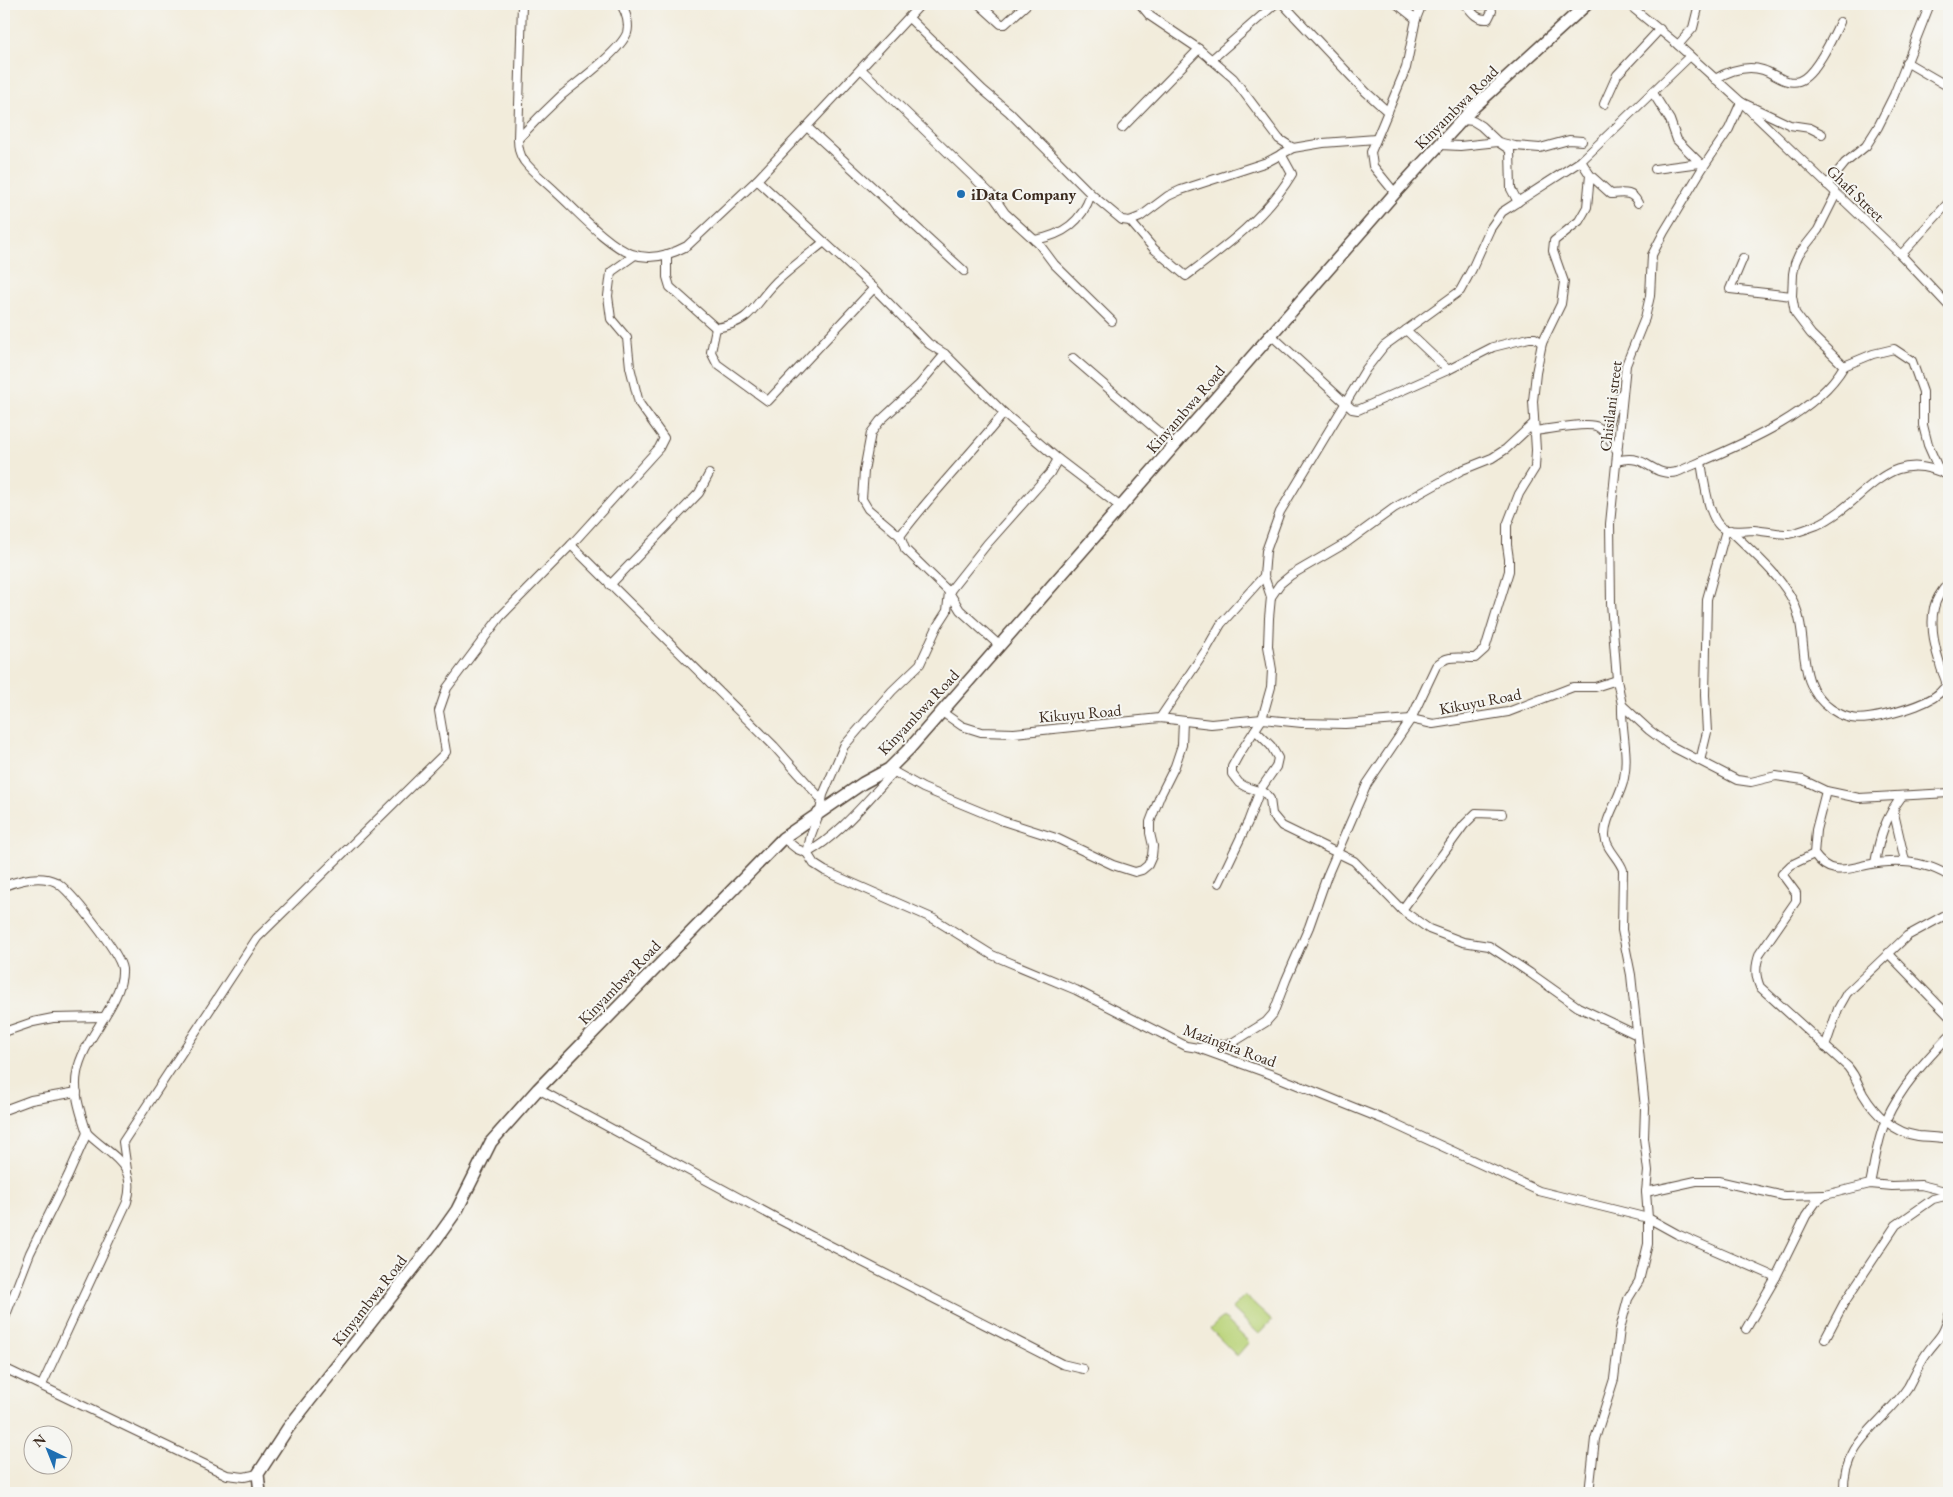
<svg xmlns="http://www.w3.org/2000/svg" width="1953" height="1497" font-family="'EB Garamond',serif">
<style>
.green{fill:#b9d378;stroke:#7a7e4b}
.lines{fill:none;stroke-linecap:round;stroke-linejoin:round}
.street-casing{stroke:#56473a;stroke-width:10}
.secondary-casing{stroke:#56473a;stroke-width:14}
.street{stroke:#fff;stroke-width:8}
.secondary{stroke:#fff;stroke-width:11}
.poi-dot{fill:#1f6fb2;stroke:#f6f6f2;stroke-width:2}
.labels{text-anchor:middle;stroke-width:4;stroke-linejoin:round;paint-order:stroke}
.street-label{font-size:16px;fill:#3b2a1e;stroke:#f6f6f2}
.poi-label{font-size:16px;font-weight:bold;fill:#3b2a1e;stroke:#f6f6f2;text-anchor:start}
</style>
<rect width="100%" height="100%" fill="#f6f6f2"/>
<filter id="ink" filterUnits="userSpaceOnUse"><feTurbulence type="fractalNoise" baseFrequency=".02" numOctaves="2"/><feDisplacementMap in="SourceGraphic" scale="10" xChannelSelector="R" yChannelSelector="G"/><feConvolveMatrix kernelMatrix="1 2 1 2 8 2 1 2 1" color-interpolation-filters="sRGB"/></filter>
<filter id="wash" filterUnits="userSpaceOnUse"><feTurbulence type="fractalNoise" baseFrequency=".0096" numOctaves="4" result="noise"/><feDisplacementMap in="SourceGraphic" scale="20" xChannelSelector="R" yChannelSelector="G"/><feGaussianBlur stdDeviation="1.12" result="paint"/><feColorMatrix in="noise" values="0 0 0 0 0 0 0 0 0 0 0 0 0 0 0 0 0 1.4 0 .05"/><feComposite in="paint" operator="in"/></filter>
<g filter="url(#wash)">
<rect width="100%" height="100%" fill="#f2ecdb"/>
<!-- green -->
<g class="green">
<path d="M1245 1295 1272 1320 1259 1334 1232 1308Z"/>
<path d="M1223 1317 1249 1342 1237 1356 1210 1329Z"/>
</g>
</g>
<g filter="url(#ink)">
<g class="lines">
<!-- street casing -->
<g class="street-casing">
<g id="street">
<path d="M522 4 518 139C518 147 519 154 524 161 533 173 546 182 557 193 576 210 608 246 632 254 651 261 670 255 687 246L757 180 921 4"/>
<path d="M979 4 1001 24H1005L1027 4"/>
<path d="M1140 4 1150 16 1199 49 1233 78 1279 139 1293 148 1323 143 1376 139"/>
<path d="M1283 4 1366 92 1388 112"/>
<path d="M1397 4 1416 19"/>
<path d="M1628 4 1678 45 1741 102 1790 125 1810 128 1822 134"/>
<path d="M1465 5 1467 6 1486 4"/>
<path d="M1467 6C1473 14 1478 20 1488 19L1492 11 1490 4"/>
<path d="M909 18 983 90 1009 112 1091 194 1122 220 1130 221 1140 217 1168 196 1181 190 1267 162 1293 148"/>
<path d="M1678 45 1693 28 1699 4"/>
<path d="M1211 60 1275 4"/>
<path d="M1906 62 1949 87"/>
<path d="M861 69 994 197 1005 213 1039 244 1054 264 1112 321"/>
<path d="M1715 79C1729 71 1747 65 1763 70 1775 74 1786 85 1799 81 1815 76 1833 37 1840 22"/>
<path d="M1653 93 1670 120 1677 140 1700 163 1655 169"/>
<path d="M1741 102 1901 255 1949 306"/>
<path d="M1604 104 1617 75 1660 29"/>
<path d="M1463 120 1473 121 1481 126 1498 142 1515 146 1540 148 1569 140 1582 141"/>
<path d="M807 127 964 271"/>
<path d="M1122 128 1199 49"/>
<path d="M518 139C532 124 547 109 562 95 578 82 620 51 627 33 630 23 626 13 621 4"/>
<path d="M1440 145 1460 146 1498 142 1510 150 1511 189 1518 202"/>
<path d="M1590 175 1611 194C1624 193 1632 191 1638 203"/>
<path d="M757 180 874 288 929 344 945 354 1004 413 1058 459 1122 508"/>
<path d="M1827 185 1845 163 1866 146 1878 127 1894 95 1930 4"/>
<path d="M1395 193 1373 166 1371 152 1406 68 1416 19 1422 4"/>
<path d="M1130 221 1154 249 1186 276C1225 247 1267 216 1292 174L1281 154"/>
<path d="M1035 240C1063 235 1082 222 1091 194"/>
<path d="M667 254V277L670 287 716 328C753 322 753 305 776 282 791 268 808 255 824 242"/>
<path d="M1901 255 1949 202"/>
<path d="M1743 258 1730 289 1792 296 1795 313 1811 334 1844 366 1873 354 1894 349 1912 361 1923 392V425L1928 445 1939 470"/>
<path d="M1792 296 1793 274 1795 263 1799 254 1818 230 1836 194"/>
<path d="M716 328 711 352 717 364 768 401 874 288"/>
<path d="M1406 330 1448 370"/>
<path d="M1271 335 1352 409 1358 410 1448 370 1493 347 1529 338H1535L1542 343"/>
<path d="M1073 358 1174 445"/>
<path d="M1534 423 1506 449 1492 458 1462 470 1394 508 1346 543 1291 575 1280 584 1271 597 1269 618 1268 646 1272 670 1271 687 1262 719 1238 756 1232 767V774L1239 783 1246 787 1265 793 1270 799 1272 814 1282 826 1354 861 1402 910 1429 929 1463 942 1489 946 1530 973 1578 1007 1637 1035"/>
<path d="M1534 431C1548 430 1588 421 1598 427 1607 432 1612 444 1618 452"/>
<path d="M1605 433 1613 409 1622 393"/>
<path d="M1058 459 1050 473 987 544 949 592 947 611 938 625 920 664 892 691 844 746 823 795 820 811 811 835 807 853 814 864 825 871 934 919 992 955 1076 990 1186 1046 1198 1048 1270 1074 1385 1120 1539 1191 1648 1218V1244L1639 1281 1628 1299 1620 1329 1614 1379 1595 1439 1589 1493"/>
<path d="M1617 461C1648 452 1650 478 1677 472 1730 449 1814 418 1844 366"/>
<path d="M1701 462C1704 478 1708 526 1727 530 1736 532 1746 530 1754 530 1765 531 1777 534 1788 534 1797 533 1809 528 1817 525 1866 503 1887 443 1949 476"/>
<path d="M1730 530C1750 550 1780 575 1793 601 1811 637 1793 683 1831 709 1850 722 1863 720 1885 715 1901 711 1933 703 1943 689 1945 688 1946 685 1946 682 1945 677 1941 670 1940 664 1935 648 1930 625 1934 608 1936 598 1943 589 1949 582"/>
<path d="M900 536 868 509 862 499 864 471 871 433 880 421 919 385 945 354"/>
<path d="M571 545 774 746 822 800"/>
<path d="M610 585 699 493 709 474"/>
<path d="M1271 597 1264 576 1266 551 1280 512 1366 369 1384 346 1460 291 1472 269 1490 229 1502 212 1581 161 1690 56"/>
<path d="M1000 646 960 610 949 592 905 549 900 536C932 493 970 455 1004 413"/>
<path d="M1617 680 1611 603 1610 524 1626 365 1645 318 1650 296 1652 255 1664 232 1702 169 1729 129 1741 102"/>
<path d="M1622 705C1621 729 1629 754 1624 778 1621 797 1604 818 1605 836 1606 849 1619 858 1623 870L1622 930 1631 975 1645 1108 1644 1138 1648 1171 1646 1192 1648 1218 1677 1234 1776 1277"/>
<path d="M942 712 962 726 981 732 1014 733 1160 718 1211 724 1262 719 1302 723 1345 724 1411 719 1433 724 1508 712 1573 687H1595L1617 680 1622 705 1649 730 1669 745 1737 780 1751 782 1776 776 1803 780 1826 791 1859 798 1949 793"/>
<path d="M1160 718 1206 650 1221 624 1264 576"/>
<path d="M1700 761 1707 732 1705 695 1707 599 1726 530"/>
<path d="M889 769 923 788 1003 821 1056 838 1113 865 1135 872 1142 870 1148 865 1152 856 1153 846 1150 833V822L1160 796 1175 766 1182 745 1183 721"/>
<path d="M1826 791 1816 830 1814 854C1819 861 1826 868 1835 869 1845 871 1857 867 1866 865 1895 859 1923 860 1949 876"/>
<path d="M1893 809 1905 861"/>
<path d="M783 838 797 849 807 853C839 836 868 799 894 772"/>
<path d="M1814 854 1791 865 1782 874 1796 893V901L1760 953C1755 966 1755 975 1760 987L1848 1067C1857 1078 1857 1083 1863 1094 1875 1114 1894 1133 1918 1136 1928 1137 1939 1137 1949 1139"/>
<path d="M1875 863C1880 835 1885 819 1902 796"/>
<path d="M1219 883 1248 822 1260 790 1276 767 1278 758 1271 746 1255 730"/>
<path d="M4 886C19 880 40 874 56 882 70 890 120 953 122 969 124 1002 82 1039 77 1073 73 1093 81 1114 87 1133L68 1176 30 1253 4 1320"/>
<path d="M1402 910 1464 825 1476 813 1502 814"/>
<path d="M1888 953 1949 1016"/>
<path d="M4 1032 33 1022 53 1018 104 1017"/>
<path d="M1825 1047 1838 1009 1847 993 1907 936 1949 913"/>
<path d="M1198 1048 1232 1043 1266 1022 1273 1014 1286 980 1309 927 1327 876 1367 784 1411 719 1436 666C1447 654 1460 658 1475 658L1485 649 1509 571V559L1507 545V525L1519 494 1535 468 1536 450 1533 401 1536 373 1542 343 1561 304 1564 282 1553 251 1554 241 1579 221 1587 207 1590 175 1581 161"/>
<path d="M538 1089 780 1220 1062 1364 1083 1369"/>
<path d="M4 1110 31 1100 77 1092"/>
<path d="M127 1170 123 1142 257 938 446 752 439 711 447 688 500 617 571 545 659 448 664 438 639 403 630 367 627 338 611 319 608 296 611 272 635 255"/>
<path d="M1870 1184C1874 1166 1878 1137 1886 1120 1900 1088 1925 1061 1949 1036"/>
<path d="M1646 1192 1696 1181H1718L1784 1196 1825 1195"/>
<path d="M1746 1329 1776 1277 1806 1216 1816 1202 1825 1195 1870 1184 1892 1186 1921 1185 1949 1192"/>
<path d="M1825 1339 1844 1303 1896 1225 1933 1199 1949 1195"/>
<path d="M4 1368 227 1475 244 1477 258 1474"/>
<path d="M42 1385 127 1202C138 1163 110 1156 87 1133"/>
<path d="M1840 1493 1844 1491C1842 1441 1884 1424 1908 1387 1914 1376 1919 1364 1926 1354 1938 1337 1943 1338 1949 1315"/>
<path d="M1948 1493 1949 1492"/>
</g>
</g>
<!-- secondary casing -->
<g class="secondary-casing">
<path id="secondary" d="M260 1493 258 1474 288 1428 435 1241 457 1210 491 1142 538 1089 783 838 863 783 889 769 910 748 1395 193 1474 107 1587 4"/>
</g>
<!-- street -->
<use href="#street" class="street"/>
<!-- secondary -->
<use href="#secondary" class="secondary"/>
</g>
</g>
<!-- markers -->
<circle class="poi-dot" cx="961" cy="194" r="5"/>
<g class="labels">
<!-- street labels -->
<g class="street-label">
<text transform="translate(1456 107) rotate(-45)" y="6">Kinyambwa Road</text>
<text transform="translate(1856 193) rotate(44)" y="6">Ghafi Street</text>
<text transform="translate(1610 406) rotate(-83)" y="6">Chisilani street</text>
<text transform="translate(1185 409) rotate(-49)" y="6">Kinyambwa Road</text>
<text transform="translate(1480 701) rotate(-11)" y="6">Kikuyu Road</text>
<text transform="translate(918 712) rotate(-47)" y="6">Kinyambwa Road</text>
<text transform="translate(1080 713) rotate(-5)" y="6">Kikuyu Road</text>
<text transform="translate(619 982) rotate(-46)" y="6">Kinyambwa Road</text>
<text transform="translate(1230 1045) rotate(20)" y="6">Mazingira Road</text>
<text transform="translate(369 1300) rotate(-52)" y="6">Kinyambwa Road</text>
</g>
<!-- poi labels -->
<g class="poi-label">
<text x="971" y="200">iData Company</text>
</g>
</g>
<!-- margin -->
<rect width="1953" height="1497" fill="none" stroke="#f6f6f2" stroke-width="20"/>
<!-- north arrow -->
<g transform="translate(48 1450) rotate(317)"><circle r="24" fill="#f6f6f2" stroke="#aba49d"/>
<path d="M0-4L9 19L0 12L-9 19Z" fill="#1f6fb2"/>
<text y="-8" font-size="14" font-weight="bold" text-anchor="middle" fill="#3b2a1e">N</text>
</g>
</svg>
